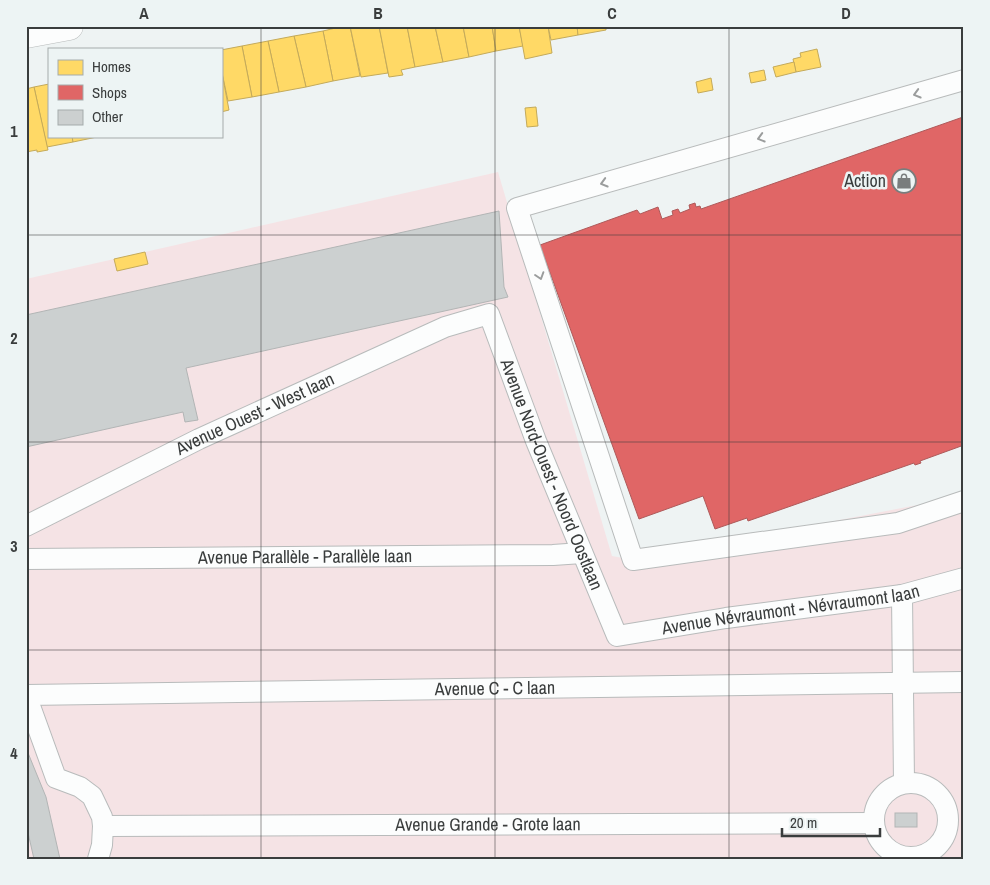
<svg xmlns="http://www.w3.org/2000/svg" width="990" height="885" font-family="'Archivo Narrow',sans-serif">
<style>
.green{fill:#f5e3e5}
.homes{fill:#ffd966;stroke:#c4aa5a}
.shops{fill:#e06666;stroke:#ae5a5a}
.building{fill:#ccd0d0;stroke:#b2b5b5}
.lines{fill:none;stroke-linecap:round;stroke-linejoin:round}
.service-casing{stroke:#b8bbbb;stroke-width:22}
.minor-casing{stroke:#b8bbbb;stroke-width:29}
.service{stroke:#fcfdfd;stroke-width:20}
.minor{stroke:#fcfdfd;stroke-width:28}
.oneway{stroke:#9b9d9d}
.grid{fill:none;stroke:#3a3d3d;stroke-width:1;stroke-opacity:0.55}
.labels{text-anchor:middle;stroke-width:5;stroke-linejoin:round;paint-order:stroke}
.poi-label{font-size:18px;fill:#3a3d3d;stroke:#edf4f4;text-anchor:end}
.street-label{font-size:18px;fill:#3a3d3d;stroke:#edf4f4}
.neatline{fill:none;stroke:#3a3d3d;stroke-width:2}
.grid-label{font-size:16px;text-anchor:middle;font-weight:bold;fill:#3a3d3d}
</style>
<rect width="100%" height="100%" fill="#eef3f3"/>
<!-- green -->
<path class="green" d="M498 172 612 556 633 560 964 496V859H26V279Z"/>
<!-- homes -->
<g class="homes">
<path d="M344 26H350L360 76 333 81 323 31Z"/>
<path d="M350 26H379L388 73 361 77Z"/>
<path d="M379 26H407L415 67 401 70 403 75 389 77Z"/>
<path d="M407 26H435L443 62 415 67Z"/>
<path d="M435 26H463L469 57 443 62Z"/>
<path d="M463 26H492L496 51 469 57Z"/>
<path d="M492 26H519L523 46 496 51Z"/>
<path d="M519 26H548L552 53 525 59Z"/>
<path d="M548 26H577L578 35 551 40Z"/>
<path d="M577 26H606V30L578 35Z"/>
<path d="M323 31 333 81 306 87 294 36Z"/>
<path d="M294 36 306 87 279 92 268 41Z"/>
<path d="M268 41 279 92 252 97 242 46Z"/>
<path d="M242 46 252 97 228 101 221 68V50Z"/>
<path d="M817 49 821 67 796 72 793 59 801 57 800 53Z"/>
<path d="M794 62 796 72 776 77 773 67Z"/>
<path d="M221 68 229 110 221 112Z"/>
<path d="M764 70 766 80 751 83 749 73Z"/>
<path d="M711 78 713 90 698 93 696 82Z"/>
<path d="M49 84V136H72L73 142 47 147 34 87Z"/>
<path d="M34 87 48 150 37 152V150L26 152V89Z"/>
<path d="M536 107 538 126 527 127 525 108Z"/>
<path d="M72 136H97V137L73 142Z"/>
<path d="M145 252 148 264 117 271 114 259Z"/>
</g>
<!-- shops -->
<path class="shops" d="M963 117 964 445 920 461 921 463 915 465 914 463 748 521 747 518 715 529 703 496 639 519 540 245 637 210 640 214 658 207 662 219 673 215 672 211 678 209 680 213 690 209 689 205 695 203 696 207 700 206 701 209Z"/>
<!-- building -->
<g class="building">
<path d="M499 211 504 287 508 297 186 368 198 420 185 422 183 412 26 447V315Z"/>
<path d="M26 748 46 797 60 859H34L26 824Z"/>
<rect x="895" y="813" width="22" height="14"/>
</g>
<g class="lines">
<!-- service casing -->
<g class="service-casing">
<g id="service">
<path d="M964 80 517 208 633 560 898 523 964 501"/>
<path id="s1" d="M26 526 199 439 445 327 489 314 536 441 617 636 726 618 902 595 964 578"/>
<path id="s2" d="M26 559 553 555 582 553"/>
<path d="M902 595 904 783"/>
<path id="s3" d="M26 695 964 682"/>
<path d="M26 695 56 778 80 787 92 796 102 817 103 826 102 845 98 859"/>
<circle cx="911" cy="820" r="37"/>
<path id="s4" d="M103 826 873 823"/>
</g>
</g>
<!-- minor casing -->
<g class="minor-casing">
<path id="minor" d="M26 34 69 26"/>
</g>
<!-- service -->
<use href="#service" class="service"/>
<!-- minor -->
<use href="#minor" class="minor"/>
</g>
<!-- one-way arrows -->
<defs><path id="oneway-chevron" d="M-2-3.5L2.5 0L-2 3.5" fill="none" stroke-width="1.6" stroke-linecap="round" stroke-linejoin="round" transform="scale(1.25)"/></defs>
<g class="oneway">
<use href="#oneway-chevron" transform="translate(917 94) rotate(164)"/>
<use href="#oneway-chevron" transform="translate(761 138) rotate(164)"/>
<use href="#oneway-chevron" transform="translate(604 183) rotate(164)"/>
<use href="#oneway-chevron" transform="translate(540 276) rotate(72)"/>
</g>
<!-- grid -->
<path class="grid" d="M261 26V859M495 26V859M729 26V859M26 235H964M26 442H964M26 650H964"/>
<!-- icons -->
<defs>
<g id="shop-ring" transform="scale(1.25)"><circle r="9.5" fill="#edf4f4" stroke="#797d7d" stroke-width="1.5"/><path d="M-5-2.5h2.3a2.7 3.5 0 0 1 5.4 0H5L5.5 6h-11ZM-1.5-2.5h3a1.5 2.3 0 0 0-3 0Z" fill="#797d7d"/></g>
</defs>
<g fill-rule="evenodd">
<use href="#shop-ring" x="904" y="181"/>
</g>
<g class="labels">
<!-- poi labels -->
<g class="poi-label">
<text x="886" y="187">Action</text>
</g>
<!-- street labels -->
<g class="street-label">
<text dy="6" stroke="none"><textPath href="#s1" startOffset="255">Avenue Ouest - West laan</textPath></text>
<text dy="6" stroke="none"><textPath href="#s1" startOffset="682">Avenue Nord-Ouest - Noord Oostlaan</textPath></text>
<text dy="6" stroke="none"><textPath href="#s2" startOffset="279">Avenue Parallèle - Parallèle laan</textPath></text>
<text dy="6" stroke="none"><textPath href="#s1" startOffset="1032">Avenue Névraumont - Névraumont laan</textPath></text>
<text dy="6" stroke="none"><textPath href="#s3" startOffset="469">Avenue C - C laan</textPath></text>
<text dy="6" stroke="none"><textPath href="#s4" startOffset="385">Avenue Grande - Grote laan</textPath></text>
</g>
</g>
<!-- border -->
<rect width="990" height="885" fill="none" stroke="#edf4f4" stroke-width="55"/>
<!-- legend -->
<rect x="48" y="48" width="175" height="90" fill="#edf4f4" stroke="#a5abab"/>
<rect x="58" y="60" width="25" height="15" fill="#ffd966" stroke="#a5abab"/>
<text x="92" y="72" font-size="15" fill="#3a3d3d">Homes</text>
<rect x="58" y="85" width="25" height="15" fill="#e06666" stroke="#a5abab"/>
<text x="92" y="98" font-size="15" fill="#3a3d3d">Shops</text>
<rect x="58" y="110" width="25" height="15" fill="#ccd0d0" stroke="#a5abab"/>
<text x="92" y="122" font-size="15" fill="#3a3d3d">Other</text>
<!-- scale -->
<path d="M782 828v8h98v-8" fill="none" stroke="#3a3d3d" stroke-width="2.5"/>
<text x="790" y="828" font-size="15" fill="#3a3d3d" stroke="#edf4f4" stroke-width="4" paint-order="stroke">20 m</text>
<rect x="28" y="28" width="934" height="830" class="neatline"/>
<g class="grid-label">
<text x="144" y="19">A</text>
<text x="378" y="19">B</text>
<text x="612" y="19">C</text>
<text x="846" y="19">D</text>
<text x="14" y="137">1</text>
<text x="14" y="344">2</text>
<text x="14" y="552">3</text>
<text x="14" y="759">4</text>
</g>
</svg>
